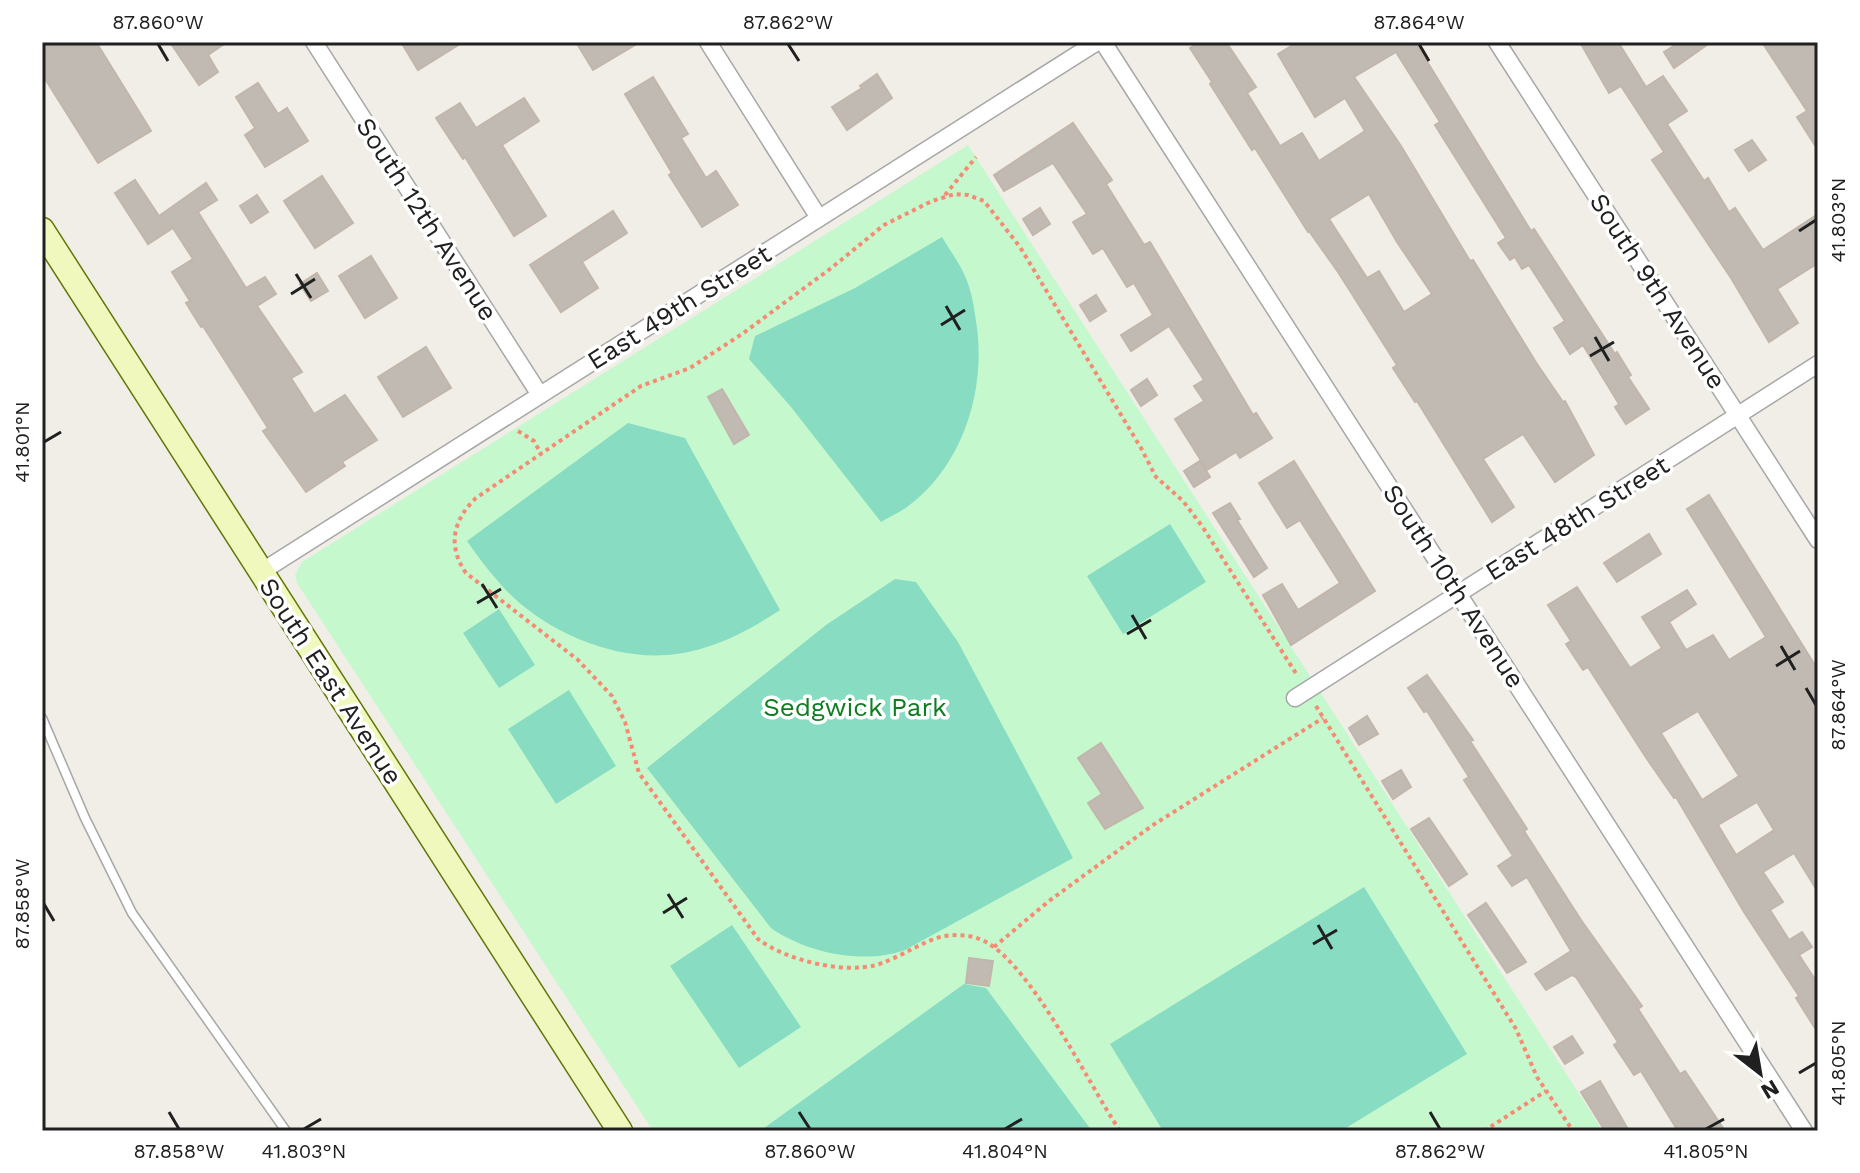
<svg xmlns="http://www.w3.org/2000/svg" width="1860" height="1173" font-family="'Work Sans',sans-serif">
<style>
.park{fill:#c6f8ce}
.pitch{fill:#88dcc2}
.building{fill:#c1bab3;stroke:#c2b6aa;stroke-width:2;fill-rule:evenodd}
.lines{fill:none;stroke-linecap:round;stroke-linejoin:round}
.lane-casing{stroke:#a7a7a7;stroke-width:11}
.street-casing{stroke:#a7a7a7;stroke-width:19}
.secondary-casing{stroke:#627608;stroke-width:27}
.path{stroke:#f68a73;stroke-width:4;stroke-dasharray:4 4;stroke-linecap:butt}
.lane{stroke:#fff;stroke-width:8}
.street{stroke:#fff;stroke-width:16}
.secondary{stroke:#f1f8be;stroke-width:24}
.ticks{fill:none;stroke:#202020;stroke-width:3}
.labels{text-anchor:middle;stroke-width:7;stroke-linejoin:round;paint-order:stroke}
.street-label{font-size:26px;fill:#202020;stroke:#fff}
.park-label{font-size:26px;fill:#0f7d21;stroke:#fff}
.neatline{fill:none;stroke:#202020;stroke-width:3}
.ticks-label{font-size:20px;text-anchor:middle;fill:#202020}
</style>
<rect width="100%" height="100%" fill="#f0eee7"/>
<!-- park -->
<path class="park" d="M968 145 1603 1131H653L297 583 295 575 302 562Z"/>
<!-- pitch -->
<g class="pitch">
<path d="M942 237C949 249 958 261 964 274 971 288 974 306 976 321 987 387 964 466 907 507 899 513 889 517 881 522L791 407 749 359 755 336 855 288Z"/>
<path d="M628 423 685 438 780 610C747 632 708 652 667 655 613 659 553 634 514 598 496 581 481 561 467 541Z"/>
<path d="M1170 524 1206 582 1123 634 1087 576Z"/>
<path d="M895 579 916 582 958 642 1073 858 905 950C864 965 806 953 771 928L647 768 826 625Z"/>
<path d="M499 609 535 665 499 688 463 633Z"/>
<path d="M569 690 616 766 556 804 508 729Z"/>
<path d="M1364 887 1467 1054 1341 1131H1163L1110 1044Z"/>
<path d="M732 925 801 1027 739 1068 670 966Z"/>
<path d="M964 984 986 988 1092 1131H760Z"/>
</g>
<!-- building -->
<g class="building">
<path d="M42 42H96L151 131 98 163 42 74Z"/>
<path d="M170 42H227L208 55 218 72 199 85Z"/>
<path d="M401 42H463L418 70Z"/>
<path d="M576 42H640L593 70Z"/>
<path d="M1199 42H1226L1256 87 1247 93 1280 146 1302 133 1319 161 1365 131 1345 98 1315 117 1278 54 1298 42H1415L1531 231 1534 229 1615 354 1617 352 1631 375 1628 377 1649 409 1626 424 1615 407 1619 404 1583 345 1570 354 1554 328 1565 321 1529 265 1522 269 1515 257 1510 260 1498 243 1506 238 1435 125 1440 122 1396 52 1354 77 1401 146 1470 261 1473 260 1537 364 1563 402 1565 401 1594 455 1555 482 1523 434 1483 459 1514 507 1492 522 1417 401 1415 402 1393 368 1397 365 1338 272 1309 231 1308 232 1255 148 1252 150 1210 84 1212 82 1190 48ZM1369 194 1397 242 1432 294 1404 312 1379 271 1367 278 1329 219Z"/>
<path d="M1580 42H1618L1646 87 1663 76 1687 111 1667 124 1704 181 1708 178 1729 212 1735 208 1763 250 1818 214V263L1777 289 1798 323 1769 342 1731 278 1652 160 1664 152 1621 86 1609 93Z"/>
<path d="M1680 42H1711L1674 68 1664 52Z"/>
<path d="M1762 42H1811L1818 52V150L1797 117 1807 111Z"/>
<path d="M877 74 892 98 847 130 832 107 862 88 860 86Z"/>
<path d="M653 77 688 134 681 138 706 178 716 171 738 205 702 227 669 175 672 173 625 94Z"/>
<path d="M258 83 278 114 287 108 308 141 265 167 245 135 255 128 236 97Z"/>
<path d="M524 98 539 121 502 145 546 216 514 236 465 157 463 159 436 118 460 103 476 128Z"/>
<path d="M1073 123 1112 180 1106 184 1144 245 1150 242 1253 415 1256 413 1272 438 1240 458 1236 452 1207 470 1175 419 1204 401 1194 386 1204 380 1169 326 1131 351 1121 335 1153 315 1134 283 1127 287 1103 248 1093 254 1073 222 1087 214 1053 163 1004 191 994 175Z"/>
<path d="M1752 140 1766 160 1749 171 1735 150Z"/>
<path d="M322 176 353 223 315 248 284 201Z"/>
<path d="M135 180 159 216 206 183 217 200 198 212 246 288 265 277 276 294 257 306 302 372 291 378 314 414 345 395 377 440 342 462 345 466 306 492 263 431 268 428 203 326 201 327 186 303 190 301 172 272 193 259 173 228 148 244 115 193Z"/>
<path d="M257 195 268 212 251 223 240 206Z"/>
<path d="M1040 208 1050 224 1033 235 1023 219Z"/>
<path d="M613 211 627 233 582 262 598 288 561 312 530 265Z"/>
<path d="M371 256 397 298 365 318 339 276Z"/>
<path d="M317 273 328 291 311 301 300 284Z"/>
<path d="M1096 295 1106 311 1090 321 1080 305Z"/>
<path d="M426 347 451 388 403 417 378 377Z"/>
<path d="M1147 379 1157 395 1141 406 1131 390Z"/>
<path d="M722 389 749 435 734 444 708 397Z"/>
<path d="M1200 461 1210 477 1194 487 1184 471Z"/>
<path d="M1294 461 1375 591 1291 645 1263 595 1282 584 1298 610 1340 583 1300 520 1287 528 1259 483Z"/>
<path d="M1709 495 1818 670V892L1794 853 1763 872 1783 902 1770 910 1789 940 1802 932 1812 947 1799 955 1818 984V1033L1796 998 1799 996 1744 912 1676 797 1674 798 1645 756 1588 667 1583 670 1566 644 1571 641 1548 605 1577 587 1630 668 1662 648 1642 617 1687 590 1696 604 1669 622 1686 650 1713 635 1729 660 1766 637 1687 509ZM1698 711 1739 776 1702 800 1661 733ZM1757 802 1774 830 1736 855 1718 825Z"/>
<path d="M1230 503 1240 519 1237 520 1267 568 1254 577 1213 513Z"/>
<path d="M1649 534 1661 554 1617 582 1604 563Z"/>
<path d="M1427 675 1473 740 1470 741 1527 829 1524 831 1581 920 1642 1006 1638 1009 1680 1074 1685 1071 1725 1131H1678L1641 1071 1634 1075 1614 1045 1618 1042 1576 977 1572 975 1546 990 1535 974 1571 951 1527 877 1512 886 1498 866 1513 856 1464 780 1469 777 1427 711 1424 712 1408 688Z"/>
<path d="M1367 716 1378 734 1359 745 1349 728Z"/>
<path d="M1101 743 1143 808 1105 829 1088 803 1102 794 1078 758Z"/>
<path d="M1401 770 1411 787 1393 799 1382 781Z"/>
<path d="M1429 818 1467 874 1449 886 1411 829Z"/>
<path d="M1486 903 1526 962 1507 973 1468 915Z"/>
<path d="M969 958 993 961 989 986 966 983Z"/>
<path d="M1572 1036 1583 1053 1565 1064 1554 1047Z"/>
<path d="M1600 1081 1629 1131H1605L1581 1092Z"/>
</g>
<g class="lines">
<!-- lane casing -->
<g class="lane-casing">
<path id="lane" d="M42 718 85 818 132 913 286 1131"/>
</g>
<!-- street casing -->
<g class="street-casing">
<g id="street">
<path d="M314 42 540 395"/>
<path d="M708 42 819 218"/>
<path d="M1103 42 1804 1131"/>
<path d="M1497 42 1818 540"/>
<path d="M261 572 1097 42"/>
<path d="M1295 698 1818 364"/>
</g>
</g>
<!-- secondary casing -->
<g class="secondary-casing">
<path id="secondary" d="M42 230 620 1131"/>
</g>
<!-- path -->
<g class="path">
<path d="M945 195 976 157"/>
<path d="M518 431 534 441 541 454"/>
<path d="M1316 706 1516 1029 1537 1077 1573 1131"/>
<path d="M994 947 1049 901 1153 825 1323 718"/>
<path d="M1120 1131C1088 1083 1033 968 986 942 973 935 959 934 944 936 920 942 900 958 876 965 843 974 785 960 758 939L639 773 625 722 612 696 578 660 466 573C447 546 453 520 476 498L641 386 690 368 742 334 830 269 884 225 932 201 955 194 968 195 984 201 1020 247 1141 448 1156 477 1183 501 1202 526 1297 675"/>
<path d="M1484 1131 1546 1091"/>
</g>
<!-- lane -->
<use href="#lane" class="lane"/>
<!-- street -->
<use href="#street" class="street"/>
<!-- secondary -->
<use href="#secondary" class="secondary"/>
</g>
<!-- ticks -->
<path class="ticks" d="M158 44 168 61M788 44 799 61M1419 44 1429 61M1799 231 1816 220M296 274 311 298M291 294 315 279M946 306 960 330M941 325 965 310M1595 337 1609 361M1590 356 1614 342M44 442 61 432M482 584 497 608M477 603 501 589M1132 615 1146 639M1127 634 1151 620M1781 646 1795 670M1776 666 1800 651M1806 688 1816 705M668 894 683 918M44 904 54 921M663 913 687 898M1318 925 1332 949M1313 944 1337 930M1799 1073 1816 1063M169 1112 179 1129M799 1112 810 1129M1430 1112 1440 1129M304 1129 321 1119M1005 1129 1022 1119M1706 1129 1724 1119"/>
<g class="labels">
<!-- street labels -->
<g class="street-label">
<text transform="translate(427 219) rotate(57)" y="9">South 12th Avenue</text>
<text transform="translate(1658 291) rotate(57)" y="9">South 9th Avenue</text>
<text transform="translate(679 307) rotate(-32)" y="9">East 49th Street</text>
<text transform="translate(1577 518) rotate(-32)" y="9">East 48th Street</text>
<text transform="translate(1454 586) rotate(57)" y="9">South 10th Avenue</text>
<text transform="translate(331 681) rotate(57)" y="9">South East Avenue</text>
</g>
<!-- park labels -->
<g class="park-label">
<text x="855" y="716">Sedgwick Park</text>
</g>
</g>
<!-- border -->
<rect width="1860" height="1173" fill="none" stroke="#ffffff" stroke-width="88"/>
<!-- north arrow -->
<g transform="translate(1760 1073) rotate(149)" stroke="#ffffff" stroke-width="6" paint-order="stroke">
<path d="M0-6L14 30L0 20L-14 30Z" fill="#202020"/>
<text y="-12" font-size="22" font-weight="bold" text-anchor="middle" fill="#202020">N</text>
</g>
<rect x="44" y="44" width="1772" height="1085" class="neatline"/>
<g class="ticks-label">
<text x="158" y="29">87.860°W</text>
<text x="788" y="29">87.862°W</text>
<text x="1419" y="29">87.864°W</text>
<text transform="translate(1838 220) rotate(-90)" y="7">41.803°N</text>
<text transform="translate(22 442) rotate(-90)" y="7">41.801°N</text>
<text transform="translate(1838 705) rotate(-90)" y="7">87.864°W</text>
<text transform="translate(22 904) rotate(-90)" y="7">87.858°W</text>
<text transform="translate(1838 1063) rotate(-90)" y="7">41.805°N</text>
<text x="179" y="1158">87.858°W</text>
<text x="304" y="1158">41.803°N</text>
<text x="810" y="1158">87.860°W</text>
<text x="1005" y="1158">41.804°N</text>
<text x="1440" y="1158">87.862°W</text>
<text x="1706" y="1158">41.805°N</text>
</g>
</svg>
